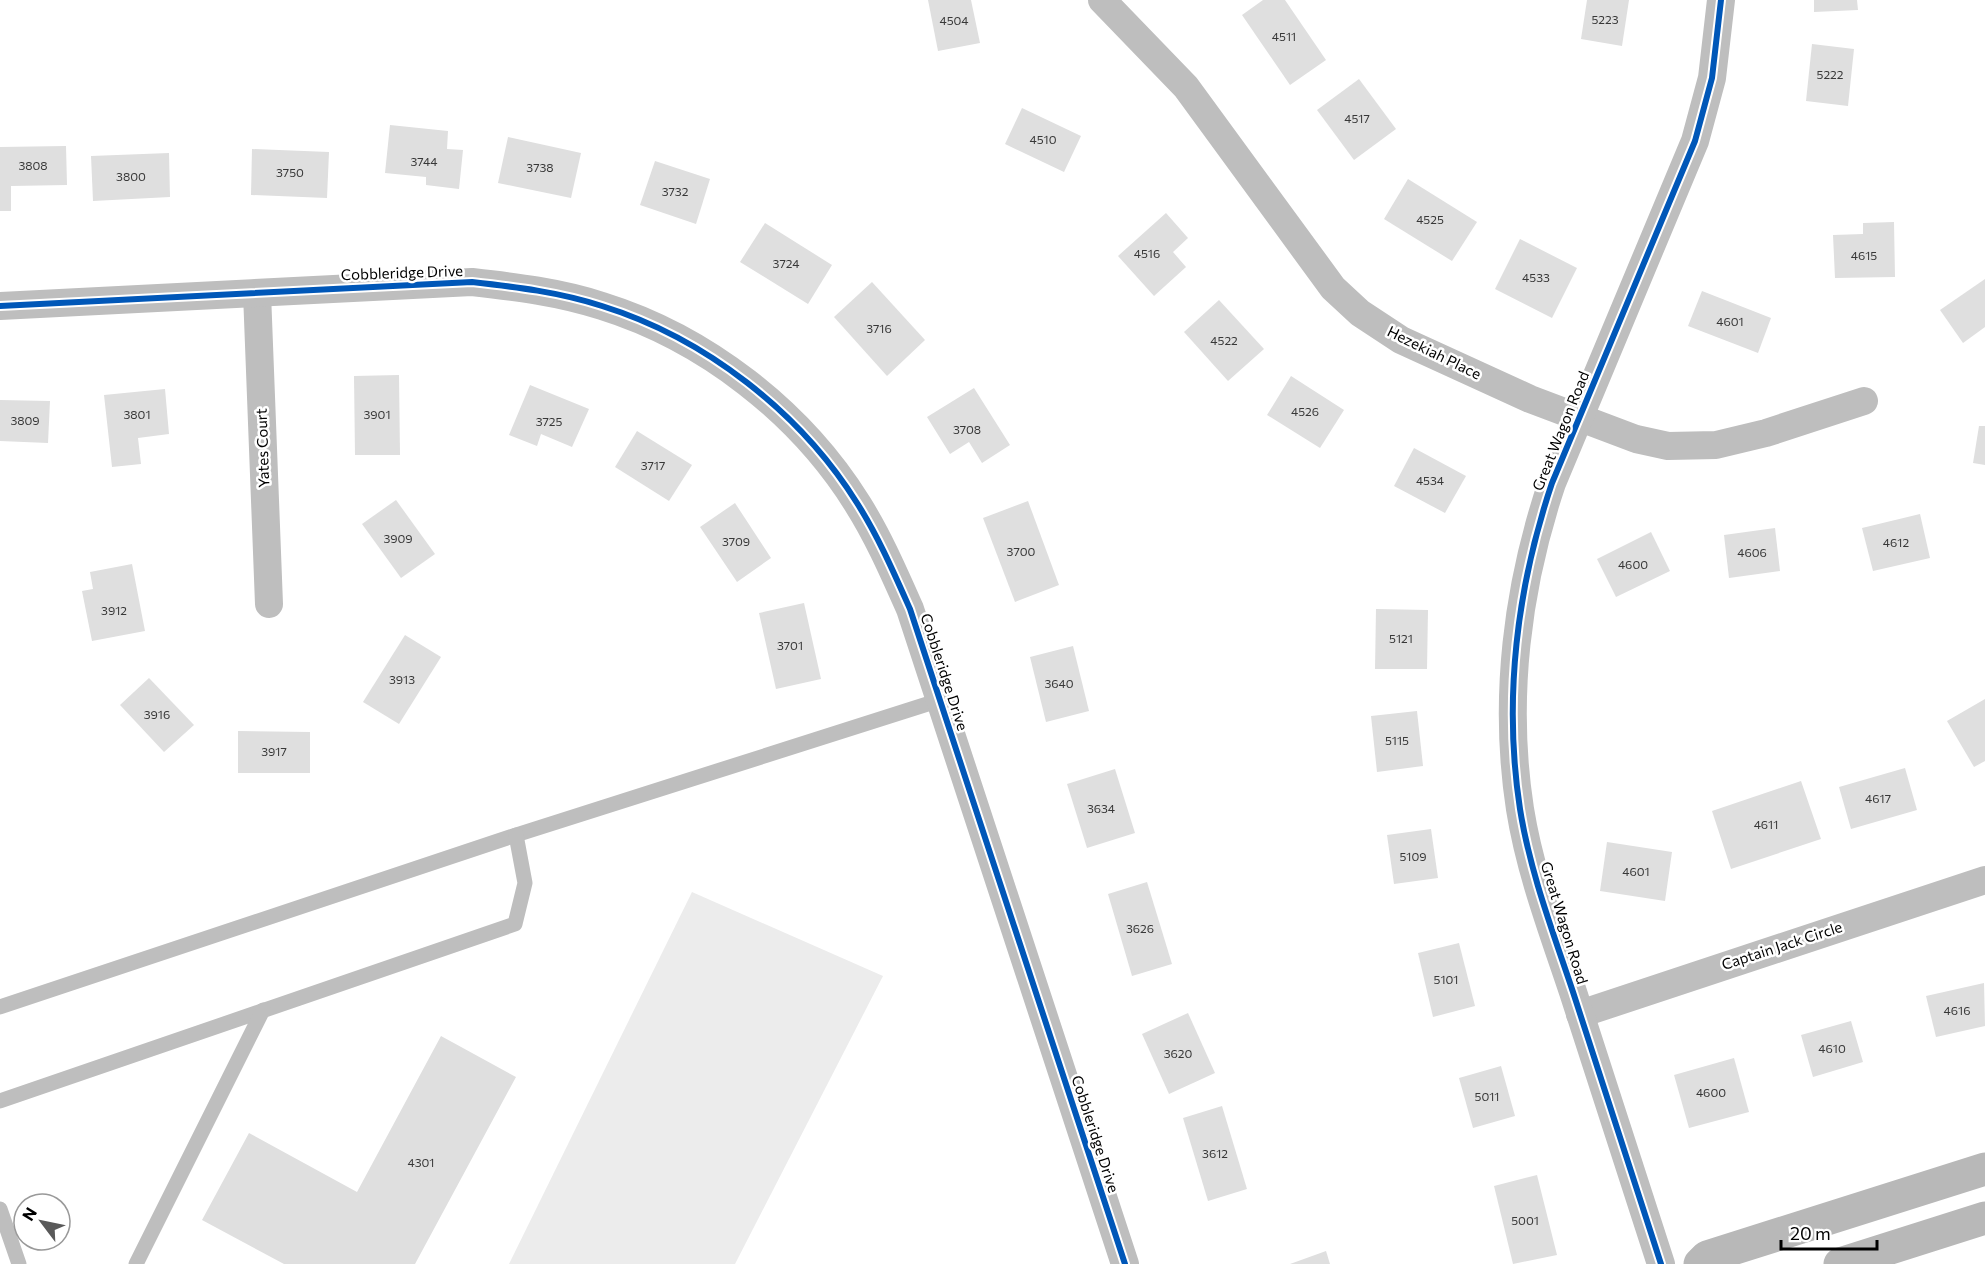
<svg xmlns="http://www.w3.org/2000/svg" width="1985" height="1264" font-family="Commissioner,sans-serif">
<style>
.green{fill:#ececec}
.building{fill:#dfdfdf}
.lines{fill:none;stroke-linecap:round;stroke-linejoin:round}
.lane{stroke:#bebebe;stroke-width:15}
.street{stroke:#bebebe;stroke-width:28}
.secondary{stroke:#b8b8b8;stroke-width:33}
.cycleway-casing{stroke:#fff;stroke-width:10}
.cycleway{stroke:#0057b8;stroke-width:6}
.labels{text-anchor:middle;stroke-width:5;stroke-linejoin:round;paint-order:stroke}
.number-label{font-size:12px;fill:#383838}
.street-label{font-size:15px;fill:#000;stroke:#fff}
</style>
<rect width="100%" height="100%" fill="#fff"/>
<!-- green -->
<path class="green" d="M692 892 883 976 735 1264H509Z"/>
<!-- building -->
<g class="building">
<path d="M928 0H971L980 43 938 51Z"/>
<path d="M1263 0H1285L1326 60 1290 85 1242 15Z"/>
<path d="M1587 0H1629L1622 46 1581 39Z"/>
<path d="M1814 0H1857L1858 10 1814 12Z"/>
<path d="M1812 44 1854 49 1848 106 1806 101Z"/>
<path d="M1359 79 1396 129 1354 160 1317 110Z"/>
<path d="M1022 108 1081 136 1064 172 1005 144Z"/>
<path d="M390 125 448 131 447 149 463 150 459 189 426 185V177L385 173Z"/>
<path d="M508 137 581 153 571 198 498 183Z"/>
<path d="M66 146 67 185 11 186V211H0V147Z"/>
<path d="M252 149 329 152 327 198 251 195Z"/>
<path d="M169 153 170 197 93 201 91 156Z"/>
<path d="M655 161 710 179 696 224 640 205Z"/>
<path d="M1408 179 1477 222 1452 261 1384 219Z"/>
<path d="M1166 213 1188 238 1173 252 1186 267 1154 296 1118 256Z"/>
<path d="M1894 222 1895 277 1835 278 1833 235 1863 234V223Z"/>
<path d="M765 223 832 265 808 304 740 262Z"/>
<path d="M1520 239 1577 268 1552 318 1495 289Z"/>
<path d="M1985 279V327L1963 343 1940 310Z"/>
<path d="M872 282 925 340 887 376 834 317Z"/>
<path d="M1702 291 1771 318 1758 353 1688 326Z"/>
<path d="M1219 300 1264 349 1228 381 1184 332Z"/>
<path d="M399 375 400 455H355L354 376Z"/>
<path d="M1291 376 1344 410 1320 448 1267 415Z"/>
<path d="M530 385 589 409 572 447 541 434 537 446 509 435Z"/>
<path d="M974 388 1010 445 982 463 969 442 950 454 927 417Z"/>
<path d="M165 389 169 434 138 438 141 464 112 467 104 395Z"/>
<path d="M0 400 50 401 48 443 0 441Z"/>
<path d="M1979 426H1985V465L1973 463Z"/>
<path d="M637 431 692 465 669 501 615 467Z"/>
<path d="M1414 448 1466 476 1445 513 1394 486Z"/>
<path d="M396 500 435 554 401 578 362 524Z"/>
<path d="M1028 501 1059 585 1015 602 983 518Z"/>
<path d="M735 503 771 558 737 582 700 527Z"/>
<path d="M1920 514 1930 558 1873 571 1862 528Z"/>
<path d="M1775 528 1780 571 1729 578 1724 535Z"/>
<path d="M1651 532 1670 571 1616 597 1597 559Z"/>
<path d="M132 564 145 631 92 641 82 591 93 589 90 572Z"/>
<path d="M804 603 821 679 776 689 759 613Z"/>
<path d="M1376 609 1428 610 1427 669H1375Z"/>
<path d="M405 635 441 657 399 724 363 702Z"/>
<path d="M1073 646 1089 711 1046 722 1030 657Z"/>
<path d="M149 678 194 725 164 752 120 705Z"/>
<path d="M1985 699V761L1974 767 1947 721Z"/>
<path d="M1417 711 1423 766 1377 772 1371 716Z"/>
<path d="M238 731 310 732V773H238Z"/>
<path d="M1905 768 1917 810 1851 829 1839 787Z"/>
<path d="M1115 769 1135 833 1087 848 1067 784Z"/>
<path d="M1801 781 1821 839 1731 869 1712 811Z"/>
<path d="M1431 829 1438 878 1394 884 1387 835Z"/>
<path d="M1607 842 1672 852 1665 901 1600 891Z"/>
<path d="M1147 882 1172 964 1132 976 1108 894Z"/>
<path d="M1459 943 1475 1006 1433 1017 1418 953Z"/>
<path d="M1984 983 1985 1026 1936 1037 1926 996Z"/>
<path d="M1188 1013 1215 1073 1169 1094 1142 1034Z"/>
<path d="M1851 1021 1863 1062 1813 1077 1801 1035Z"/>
<path d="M441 1036 516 1077 415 1264H284L202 1220 249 1133 357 1192Z"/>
<path d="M1734 1058 1749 1112 1689 1128 1674 1075Z"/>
<path d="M1501 1066 1515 1116 1473 1128 1459 1078Z"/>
<path d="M1222 1106 1247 1189 1208 1201 1183 1118Z"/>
<path d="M1537 1175 1557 1255 1513 1264 1494 1186Z"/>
<path d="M1326 1251 1330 1264H1290Z"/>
</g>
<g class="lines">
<!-- lane -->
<g class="lane">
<path d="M0 1007 516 835 940 700"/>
<path d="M0 1101 515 924 525 883 516 835"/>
<path d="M0 1209 19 1264"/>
<path d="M136 1264 263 1010"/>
</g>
<!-- street -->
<g class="street">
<path d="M1102 0 1186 87 1333 288 1360 313 1401 340 1530 399 1636 439 1668 446 1716 445 1766 433 1864 401"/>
<path d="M257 293 269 604"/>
<path d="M0 306 472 282C516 287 559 292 602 306 705 338 800 412 857 503 878 536 894 573 910 609L1125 1264"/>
<path d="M1580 1014 1985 880"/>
<path d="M1661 1264C1632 1173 1602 1083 1573 992 1553 932 1530 872 1520 809 1503 699 1517 587 1552 483L1695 141 1712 78 1721 0"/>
</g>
<!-- secondary -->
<g class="secondary">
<path d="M1700 1264 1707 1257 1985 1169"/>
<path d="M1840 1264 1985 1218"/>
</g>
<!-- cycleway casing -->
<g class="cycleway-casing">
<g id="cycleway">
<path d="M0 306 472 282C516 287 559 292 602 306 705 338 800 412 857 503 878 536 894 573 910 609L1125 1264"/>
<path d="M1661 1264C1632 1173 1602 1083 1573 992 1553 932 1530 872 1520 809 1503 699 1517 587 1552 483L1695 141 1712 78 1721 0"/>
</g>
</g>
<!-- cycleway -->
<use href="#cycleway" class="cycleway"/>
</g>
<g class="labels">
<!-- number labels -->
<g class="number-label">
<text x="1605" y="24">5223</text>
<text x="954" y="25">4504</text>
<text x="1284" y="41">4511</text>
<text x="1830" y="79">5222</text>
<text x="1357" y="123">4517</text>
<text x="1043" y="144">4510</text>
<text x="424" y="166">3744</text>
<text x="33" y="170">3808</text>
<text x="540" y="172">3738</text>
<text x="290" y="177">3750</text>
<text x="131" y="181">3800</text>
<text x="675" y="196">3732</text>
<text x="1430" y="224">4525</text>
<text x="1147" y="258">4516</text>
<text x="1864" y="260">4615</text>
<text x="786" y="268">3724</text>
<text x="1536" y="282">4533</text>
<text x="1730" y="326">4601</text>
<text x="879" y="333">3716</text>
<text x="1224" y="345">4522</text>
<text x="1305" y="416">4526</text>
<text x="137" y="419">3801</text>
<text x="377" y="419">3901</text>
<text x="25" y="425">3809</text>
<text x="549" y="426">3725</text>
<text x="967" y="434">3708</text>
<text x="653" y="470">3717</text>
<text x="1430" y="485">4534</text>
<text x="398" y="543">3909</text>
<text x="736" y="546">3709</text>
<text x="1896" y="547">4612</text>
<text x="1021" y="556">3700</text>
<text x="1752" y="557">4606</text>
<text x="1633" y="569">4600</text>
<text x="114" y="615">3912</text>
<text x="1401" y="643">5121</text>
<text x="790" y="650">3701</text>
<text x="402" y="684">3913</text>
<text x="1059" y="688">3640</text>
<text x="157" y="719">3916</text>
<text x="1397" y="745">5115</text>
<text x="274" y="756">3917</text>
<text x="1878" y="803">4617</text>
<text x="1101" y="813">3634</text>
<text x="1766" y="829">4611</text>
<text x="1413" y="861">5109</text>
<text x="1636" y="876">4601</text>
<text x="1140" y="933">3626</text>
<text x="1446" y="984">5101</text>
<text x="1957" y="1015">4616</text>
<text x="1832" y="1053">4610</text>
<text x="1178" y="1058">3620</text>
<text x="1711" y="1097">4600</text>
<text x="1487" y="1101">5011</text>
<text x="1215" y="1158">3612</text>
<text x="421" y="1167">4301</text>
<text x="1525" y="1225">5001</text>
</g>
<!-- street labels -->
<g class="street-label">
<text transform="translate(402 273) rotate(-2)" y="5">Cobbleridge Drive</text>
<text transform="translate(1434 353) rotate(26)" y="5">Hezekiah Place</text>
<text transform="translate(1561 431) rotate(-68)" y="5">Great Wagon Road</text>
<text transform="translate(263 448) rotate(-92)" y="5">Yates Court</text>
<text transform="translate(944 672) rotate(72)" y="5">Cobbleridge Drive</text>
<text transform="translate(1564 923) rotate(73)" y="5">Great Wagon Road</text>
<text transform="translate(1782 946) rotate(-18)" y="5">Captain Jack Circle</text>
<text transform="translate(1095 1134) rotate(72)" y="5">Cobbleridge Drive</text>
</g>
</g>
<!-- north arrow -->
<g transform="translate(42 1222) rotate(302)"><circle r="28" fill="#ffffff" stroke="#999999" stroke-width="1.5"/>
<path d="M0-4.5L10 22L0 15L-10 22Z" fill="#595959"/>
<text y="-9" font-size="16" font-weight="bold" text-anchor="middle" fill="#000000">N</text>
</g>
<!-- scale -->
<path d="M1781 1240v9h96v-9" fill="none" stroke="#000000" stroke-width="3"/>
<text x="1790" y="1240" font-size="18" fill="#000000" stroke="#ffffff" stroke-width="4.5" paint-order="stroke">20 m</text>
</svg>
